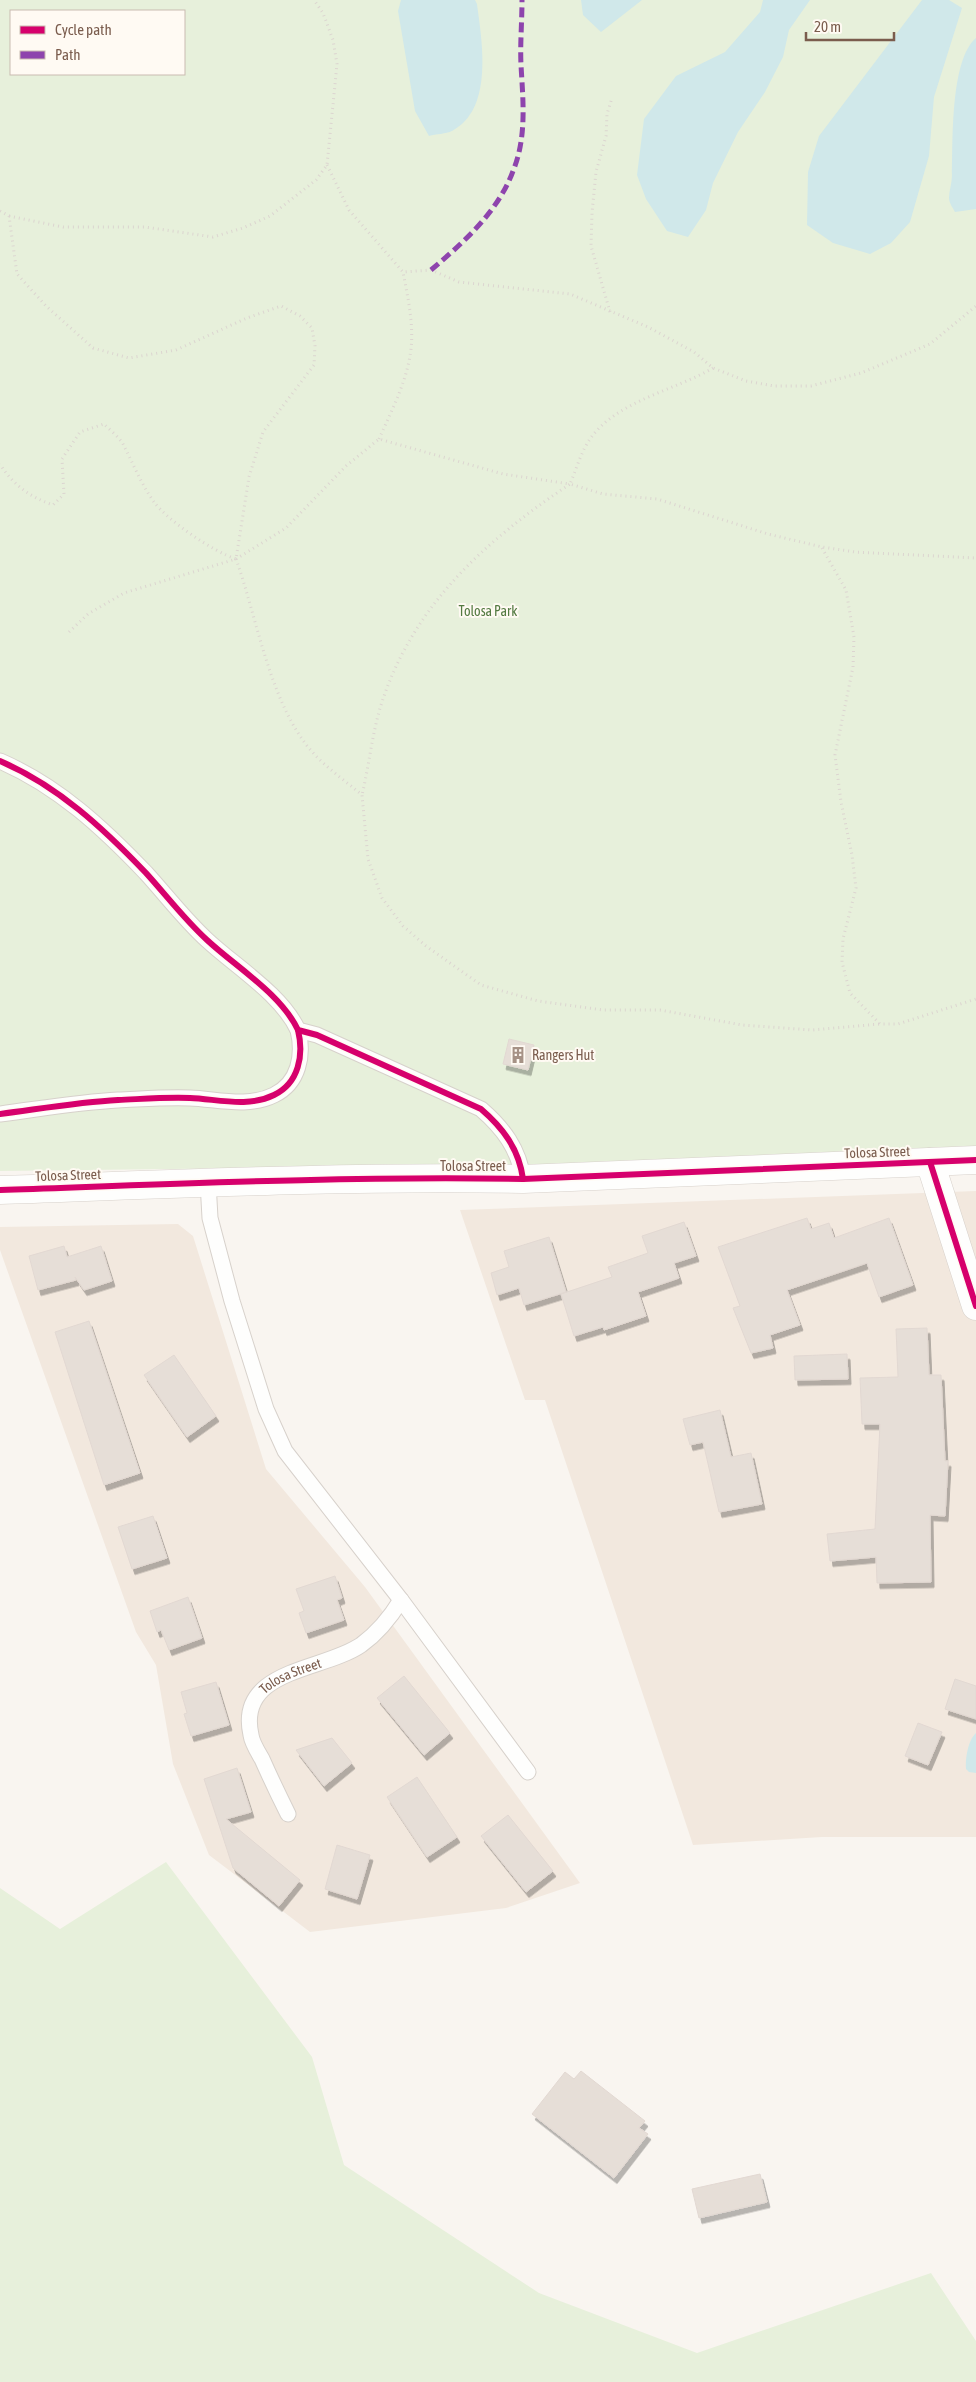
<svg xmlns="http://www.w3.org/2000/svg" width="976" height="2382" font-family="'Asap Condensed',sans-serif">
<style>
.residential{fill:#f2e8de}
.green{fill:#e7f0db;fill-rule:evenodd}
.water{fill:#d0e8ea}
.building{fill:#e6ded7;stroke:#e2d8d2;filter:url(#shadow)}
.lines{fill:none;stroke-linecap:round;stroke-linejoin:round}
.service-casing{stroke:#d7d1cb;stroke-width:17}
.minor-casing{stroke:#d7d1cb;stroke-width:29}
.path{stroke:#dcd5d0;stroke-width:3;stroke-dasharray:1 4;stroke-linecap:butt}
.service{stroke:#fefefd;stroke-width:15}
.minor{stroke:#fefefd;stroke-width:28}
.quiet{stroke:#8e44ad;stroke-width:5;stroke-dasharray:10 5;stroke-linecap:butt}
.cycleway-casing{stroke:#fffaf3;stroke-width:9}
.cycleway{stroke:#d6006c;stroke-width:6}
.labels{text-anchor:middle;stroke-width:4;stroke-linejoin:round;paint-order:stroke}
.park-label{font-size:14px;fill:#537a41;stroke:#fffaf3}
.poi-label{font-size:14px;fill:#7a5c4d;stroke:#fffaf3;text-anchor:start}
.street-label{font-size:14px;fill:#7a5c4d;stroke:#fffaf3}
</style>
<defs>
<filter id="shadow"><feDropShadow dx="3" dy="5.5" stdDeviation="0" flood-color="#0004"/></filter>
</defs>
<rect width="100%" height="100%" fill="#f9f5f0"/>
<!-- residential -->
<g class="residential">
<path d="M976 1191V1837H822L693 1845 545 1400H525L460 1210Z"/>
<path d="M178 1224 193 1236 266 1469 365 1587 580 1883 506 1908 310 1932 209 1855 173 1764 156 1665 136 1632 0 1250V1227Z"/>
</g>
<!-- green -->
<g class="green">
<path d="M0 0H976V1148L912 1153 521 1165 0 1171ZM11 11H184V74H11Z"/>
<path d="M166 1862 312 2057 344 2165 539 2293 697 2353 931 2273 976 2341V2382H0V1888L60 1929Z"/>
</g>
<!-- water -->
<g class="water">
<path d="M401 0H475L477 4C482 42 494 109 452 131 446 134 436 134 429 136L415 111 398 11Z"/>
<path d="M581 0H642L601 32 583 15Z"/>
<path d="M763 0H810L789 30 783 57 765 92 738 132 713 183 706 210 688 237 667 231 646 199 637 175 644 119 676 76 725 52 760 12Z"/>
<path d="M922 0H949L962 8 934 97 929 156 910 222 891 243 870 254 833 243 807 225 808 172 819 136Z"/>
<path d="M976 38V209L955 212C953 208 949 203 949 198 949 191 952 183 952 175 953 143 950 60 976 38Z"/>
<path d="M976 1733V1773L969 1772 966 1769C965 1759 968 1740 976 1733Z"/>
</g>
<!-- building -->
<g class="building">
<path d="M509 1039 534 1045 528 1070 503 1064Z"/>
<path d="M807 1218 811 1229 829 1223 834 1238 889 1218 913 1285 879 1297 867 1263 787 1290 800 1325 770 1335 773 1348 751 1353 733 1308 740 1306 718 1247Z"/>
<path d="M684 1222 696 1256 674 1263 679 1278 638 1292 646 1316 604 1330 603 1327 574 1336 561 1294 612 1277 608 1267 648 1253 642 1236Z"/>
<path d="M549 1237 566 1292 524 1305 519 1288 497 1295 491 1273 509 1267 504 1251Z"/>
<path d="M64 1246 67 1257 101 1246 112 1281 84 1290 75 1277 76 1280 38 1290 29 1256Z"/>
<path d="M89 1321 140 1473 104 1485 55 1332Z"/>
<path d="M927 1328 929 1375H941L945 1461H948L945 1516 930 1515 931 1582 877 1583 876 1557 830 1561 827 1534 875 1529 880 1424H862L860 1378 898 1377 896 1329Z"/>
<path d="M847 1354 848 1379 795 1380 794 1356Z"/>
<path d="M174 1355 216 1416 187 1437 144 1375Z"/>
<path d="M720 1410 731 1457 751 1453 762 1504 719 1512 703 1442 690 1445 683 1419Z"/>
<path d="M153 1516 167 1558 132 1569 118 1527Z"/>
<path d="M335 1576 342 1598 337 1600 344 1620 306 1633 299 1613 304 1611 296 1589Z"/>
<path d="M188 1597 202 1638 169 1650 161 1630 157 1632 150 1611Z"/>
<path d="M404 1676 450 1733 424 1755 377 1698Z"/>
<path d="M955 1679 976 1686V1719L945 1709Z"/>
<path d="M216 1682 229 1725 191 1736 184 1714 187 1713 181 1692Z"/>
<path d="M918 1723 942 1732 928 1765 905 1756Z"/>
<path d="M332 1738 352 1763 324 1786 296 1750Z"/>
<path d="M237 1768 251 1812 226 1819 300 1880 279 1906 233 1868 204 1779Z"/>
<path d="M417 1777 457 1837 427 1857 387 1797Z"/>
<path d="M508 1815 553 1871 526 1892 481 1836Z"/>
<path d="M337 1845 370 1855 357 1899 325 1889Z"/>
<path d="M581 2071 645 2121 639 2128 648 2134 614 2178 532 2114 565 2072 574 2079Z"/>
<path d="M760 2174 767 2202 699 2218 692 2189Z"/>
</g>
<g class="lines">
<!-- service casing -->
<g class="service-casing">
<g id="service">
<path d="M0 761C58 786 103 828 146 873 166 895 185 920 207 940 236 967 281 994 298 1030L317 1035 481 1109C503 1128 519 1149 523 1179"/>
<path d="M0 1114C39 1109 79 1102 118 1100 142 1099 166 1097 190 1098 217 1099 248 1108 274 1095 299 1083 304 1055 298 1030"/>
<path d="M208 1182 210 1218 232 1301 266 1409 285 1451 401 1600 528 1772"/>
<path id="s1" d="M288 1814C279 1796 270 1777 262 1759 258 1752 252 1743 251 1735 236 1669 323 1671 361 1645 379 1632 390 1618 401 1600"/>
</g>
</g>
<!-- minor casing -->
<g class="minor-casing">
<g id="minor">
<path d="M930 1162 976 1306"/>
<path d="M0 1190C174 1184 349 1176 523 1179L976 1160"/>
</g>
</g>
<!-- path -->
<g class="path">
<path d="M327 165 349 210 403 272 431 270 459 282 570 294 648 327 694 352 713 368 746 381 774 386H811L861 373 930 344 976 306"/>
<path d="M0 211 9 216 17 274 46 306 93 348 129 358 176 350 247 318 281 306 300 316 312 328 315 346 314 365 263 432 249 477 236 559C214 552 168 521 154 502 141 484 133 463 123 444 119 437 110 430 104 424L80 432 62 459 64 494 53 505C30 497 13 485 0 464"/>
<path d="M9 216 63 227H145L213 237 243 228 270 216 316 180 327 165 337 64 333 40 323 13 314 0"/>
<path d="M610 312 591 246 592 213 596 172 606 136 607 114 612 98"/>
<path d="M713 368C676 390 616 401 590 439 581 452 576 470 570 484L603 494 657 499 768 534 822 547 855 552 976 558"/>
<path d="M379 439C391 412 405 385 410 356 415 329 408 298 403 272"/>
<path d="M822 548 846 590 854 637 853 667 835 755 841 802 852 855 856 888 843 939 842 962 850 993 880 1024H898L976 999"/>
<path d="M236 559 286 528 346 466 379 439 503 474 570 484C485 541 413 605 381 705 372 734 369 766 362 795"/>
<path d="M69 632 88 614 124 593 236 559C258 620 271 712 318 758 332 772 348 783 362 795L368 859 382 898 403 926 426 946 481 985 538 1001 603 1010H660L742 1025 812 1030 880 1024"/>
</g>
<!-- service -->
<use href="#service" class="service"/>
<!-- minor -->
<use href="#minor" class="minor"/>
<!-- quiet -->
<path class="quiet" d="M431 270C463 243 498 212 513 171 527 137 523 101 521 65 520 44 522 22 522 0"/>
<!-- cycleway casing -->
<g class="cycleway-casing">
<g id="cycleway">
<path d="M0 761C58 786 103 828 146 873 166 895 185 920 207 940 236 967 281 994 298 1030L317 1035 481 1109C503 1128 519 1149 523 1179"/>
<path d="M0 1114C39 1109 79 1102 118 1100 142 1099 166 1097 190 1098 217 1099 248 1108 274 1095 299 1083 304 1055 298 1030"/>
<path d="M930 1162 976 1306"/>
<path d="M0 1190C174 1184 349 1176 523 1179L976 1160"/>
</g>
</g>
<!-- cycleway -->
<use href="#cycleway" class="cycleway"/>
</g>
<!-- icons -->
<defs>
<g id="building-bare" transform="scale(1.35)"><path d="M-4-6H4V6H1V3H-1V6H-4ZM-2.5-4.3h1.7v1.8h-1.7ZM.8-4.3h1.7v1.8H.8ZM-2.5-1h1.7V.8h-1.7ZM.8-1h1.7V.8H.8Z" fill="#a69286" stroke="#fffaf3" stroke-width="2.5" paint-order="stroke"/></g>
</defs>
<g fill-rule="evenodd">
<use href="#building-bare" x="518" y="1055"/>
</g>
<g class="labels">
<!-- park labels -->
<g class="park-label">
<text x="488" y="616">Tolosa Park</text>
</g>
<!-- poi labels -->
<g class="poi-label">
<text x="532" y="1060">Rangers Hut</text>
</g>
<!-- street labels -->
<g class="street-label">
<text transform="translate(877 1152) rotate(-2)" y="5">Tolosa Street</text>
<text x="473" y="1171">Tolosa Street</text>
<text transform="translate(68 1175) rotate(-2)" y="5">Tolosa Street</text>
<text dy="5" stroke="none"><textPath href="#s1" startOffset="168">Tolosa Street</textPath></text>
</g>
</g>
<!-- legend -->
<rect x="10" y="10" width="175" height="65" fill="#fffaf3" stroke="#cabbb1"/>
<rect x="20" y="26" width="25" height="8" fill="#d6006c" stroke="#cabbb1"/>
<text x="55" y="35" font-size="15" fill="#7a5c4d">Cycle path</text>
<rect x="20" y="51" width="25" height="8" fill="#8e44ad" stroke="#cabbb1"/>
<text x="55" y="60" font-size="15" fill="#7a5c4d">Path</text>
<!-- scale -->
<path d="M806 32v8h88v-8" fill="none" stroke="#7a5c4d" stroke-width="2.5"/>
<text x="814" y="32" font-size="15" fill="#7a5c4d" stroke="#fffaf3" stroke-width="4" paint-order="stroke">20 m</text>
</svg>
